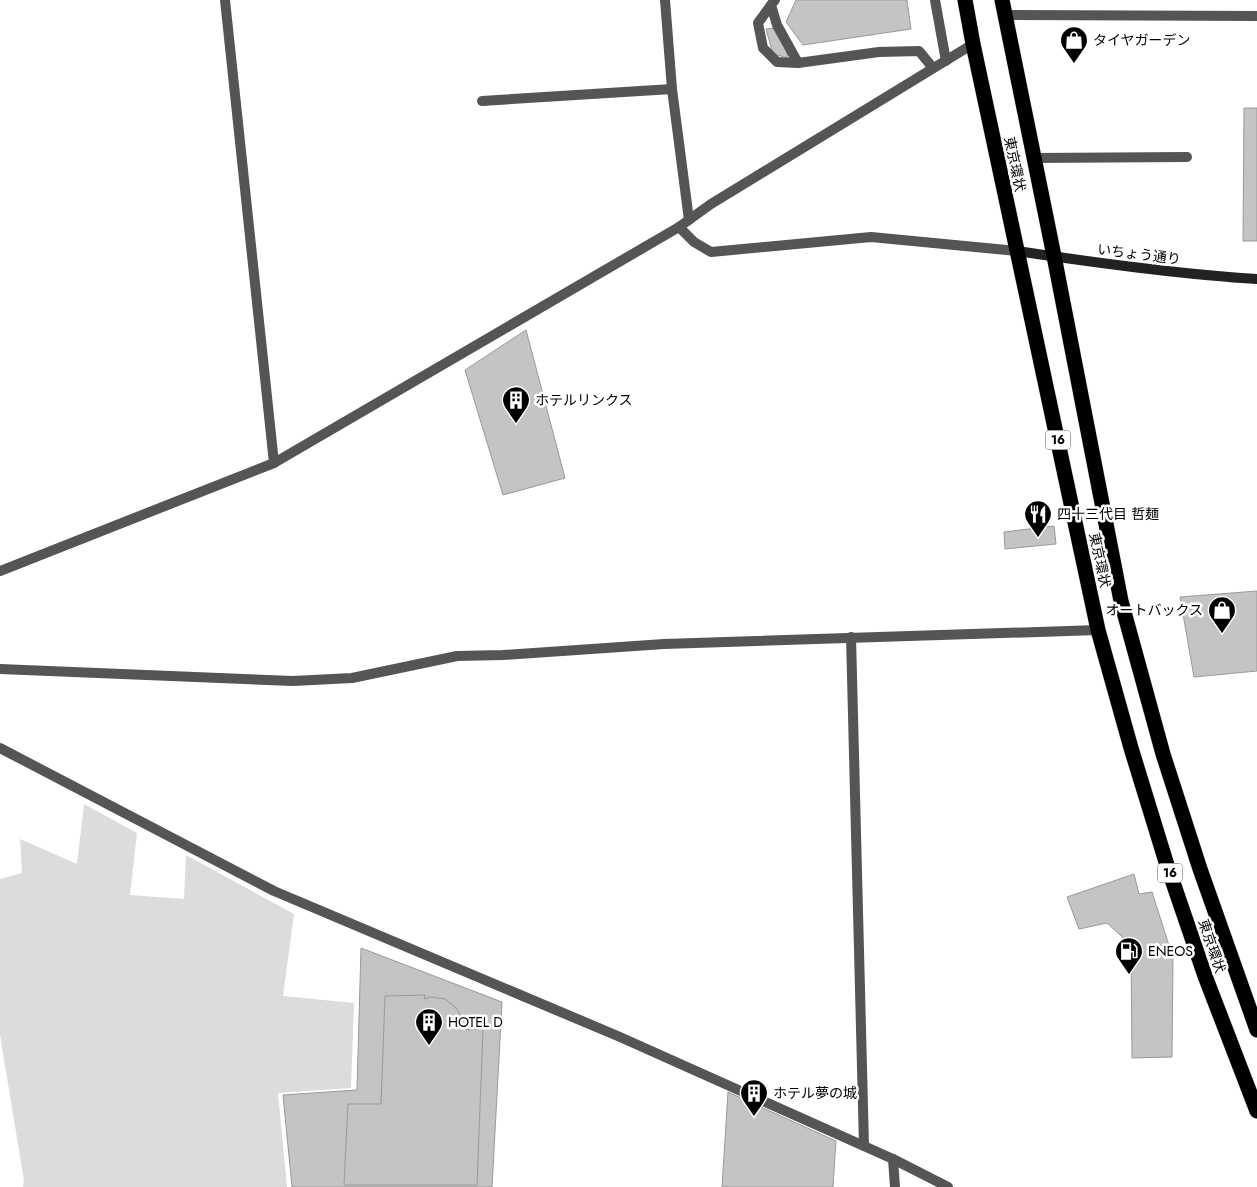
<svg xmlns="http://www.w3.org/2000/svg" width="1257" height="1187" font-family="Jost,'Noto Sans JP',sans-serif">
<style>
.green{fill:#dcdcdc}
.building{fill:#c4c4c4;stroke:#999}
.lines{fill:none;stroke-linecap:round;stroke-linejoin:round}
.highway-casing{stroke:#dbdbdb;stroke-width:16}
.lane{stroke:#555;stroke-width:10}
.street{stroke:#555;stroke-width:10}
.secondary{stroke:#222;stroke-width:10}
.highway{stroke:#000;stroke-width:15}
.labels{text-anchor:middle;stroke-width:5;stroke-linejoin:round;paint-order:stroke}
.shield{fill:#fff;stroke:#4c4c4c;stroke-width:1}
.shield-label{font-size:12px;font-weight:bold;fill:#000}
.poi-label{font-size:14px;fill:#000;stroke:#fff;text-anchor:start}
.street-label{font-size:14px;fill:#000;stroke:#fff}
</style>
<rect width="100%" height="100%" fill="#fff"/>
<!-- green -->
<path class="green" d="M84 804 137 833 130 895 184 899 186 855 294 914 283 996 354 1003 351 1088 278 1093 287 1187H23L24 1181 0 1035V879L22 873 20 839 77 864Z"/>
<!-- building -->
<g class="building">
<path d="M796 0H907L911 29 803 45 786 22Z"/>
<path d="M773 28 786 50 788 58 773 54 766 29Z"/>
<path d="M1244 108H1257V241H1243Z"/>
<path d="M526 330 565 478 503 495 465 370Z"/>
<path d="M1054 526 1056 544 1005 549 1004 532Z"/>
<path d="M1257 591V671L1194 677 1180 597Z"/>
<path d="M1134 874 1139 894 1152 892 1173 958 1172 1057 1132 1058 1131 945 1107 923 1079 929 1067 897Z"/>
<path d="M361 948 502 1002 492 1187H292L283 1095 357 1090Z"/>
<path d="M425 995 424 999 431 997 445 999 456 1008 466 1023V1030L483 1029 477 1185H344L348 1104H381L385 996Z"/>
<path d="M728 1092 836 1141 833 1187H722Z"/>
</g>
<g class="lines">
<!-- highway casing -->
<g class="highway-casing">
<g id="highway">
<path d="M965 0 973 44 1098 630 1131 748 1166 862 1205 976 1257 1111"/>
<path d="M1002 0 1054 256 1121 601 1163 754 1200 869 1257 1030"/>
</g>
</g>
<!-- lane -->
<g class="lane">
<path d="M775 0 771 5 777 25 798 63 879 52 919 51 933 68"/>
<path d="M935 0 946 61"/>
<path d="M771 5 758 23 763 48 777 62 798 63"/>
<path d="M482 101 672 89"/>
</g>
<!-- street -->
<g class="street">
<path d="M225 0 274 463"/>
<path d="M665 0 672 89 689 220"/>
<path d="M1005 15 1257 16"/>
<path d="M1034 158 1187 157"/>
<path d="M679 227 694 242 711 252 871 237 1017 251"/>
<path d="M0 571 274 463 679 227 711 204 973 44"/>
<path d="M851 637 864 1146"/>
<path d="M0 669 293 681 352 678 457 656 503 655 664 644 1098 630"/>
<path d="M0 748 274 891 620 1037 893 1159 948 1187"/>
<path d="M893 1159 895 1187"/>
</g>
<!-- secondary -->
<path class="secondary" d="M1017 251C1097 263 1176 274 1257 279"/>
<!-- highway -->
<use href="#highway" class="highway"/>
</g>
<!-- icons -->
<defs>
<g id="shop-pin" transform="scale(1.4375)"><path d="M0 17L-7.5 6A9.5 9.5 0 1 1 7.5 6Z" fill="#000" stroke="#fff"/><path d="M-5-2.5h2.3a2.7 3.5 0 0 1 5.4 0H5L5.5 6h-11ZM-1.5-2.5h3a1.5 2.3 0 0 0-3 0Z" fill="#fff"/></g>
<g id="building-pin" transform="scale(1.4375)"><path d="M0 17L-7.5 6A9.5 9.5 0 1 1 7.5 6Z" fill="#000" stroke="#fff"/><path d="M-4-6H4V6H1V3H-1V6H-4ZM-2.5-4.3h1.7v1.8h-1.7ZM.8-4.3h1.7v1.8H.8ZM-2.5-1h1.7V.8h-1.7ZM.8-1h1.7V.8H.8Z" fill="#fff"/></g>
<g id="restaurant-pin" transform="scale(1.4375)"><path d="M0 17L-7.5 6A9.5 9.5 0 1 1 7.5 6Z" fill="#000" stroke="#fff"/><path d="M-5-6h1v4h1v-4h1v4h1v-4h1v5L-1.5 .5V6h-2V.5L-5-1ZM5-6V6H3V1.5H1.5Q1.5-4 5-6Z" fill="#fff"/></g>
<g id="fuel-pin" transform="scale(1.4375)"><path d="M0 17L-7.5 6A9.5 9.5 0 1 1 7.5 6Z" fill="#000" stroke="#fff"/><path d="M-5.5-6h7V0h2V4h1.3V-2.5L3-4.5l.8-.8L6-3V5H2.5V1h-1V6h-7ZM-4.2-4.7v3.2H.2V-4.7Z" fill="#fff"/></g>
</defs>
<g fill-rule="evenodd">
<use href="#shop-pin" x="1074" y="40"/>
<use href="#building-pin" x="516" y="400"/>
<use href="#restaurant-pin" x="1038" y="514"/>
<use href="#shop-pin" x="1222" y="610"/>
<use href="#fuel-pin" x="1129" y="951"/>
<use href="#building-pin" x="429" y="1022"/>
<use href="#building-pin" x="754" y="1093"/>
</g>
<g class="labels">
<!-- shield labels -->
<g class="shield">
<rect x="1045.5" y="430.5" width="25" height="19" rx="4"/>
<rect x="1157.5" y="863.5" width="25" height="19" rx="4"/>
</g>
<g class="shield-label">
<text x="1058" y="444">16</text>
<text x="1170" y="877">16</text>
</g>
<!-- poi labels -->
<g class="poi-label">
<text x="1093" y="45">タイヤガーデン</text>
<text x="535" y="405">ホテルリンクス</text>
<text x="1057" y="519">四十三代目 哲麺</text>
<text x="1203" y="615" text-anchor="end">オートバックス</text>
<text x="1148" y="956">ENEOS</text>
<text x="448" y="1027">HOTEL D</text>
<text x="773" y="1098">ホテル夢の城</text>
</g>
<!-- street labels -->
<g class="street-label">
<text transform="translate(1015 164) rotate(78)" y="5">東京環状</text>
<text transform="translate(1139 254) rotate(7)" y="5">いちょう通り</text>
<text transform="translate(1100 560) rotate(78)" y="5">東京環状</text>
<text transform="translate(1212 946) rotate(71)" y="5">東京環状</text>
</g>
</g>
</svg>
